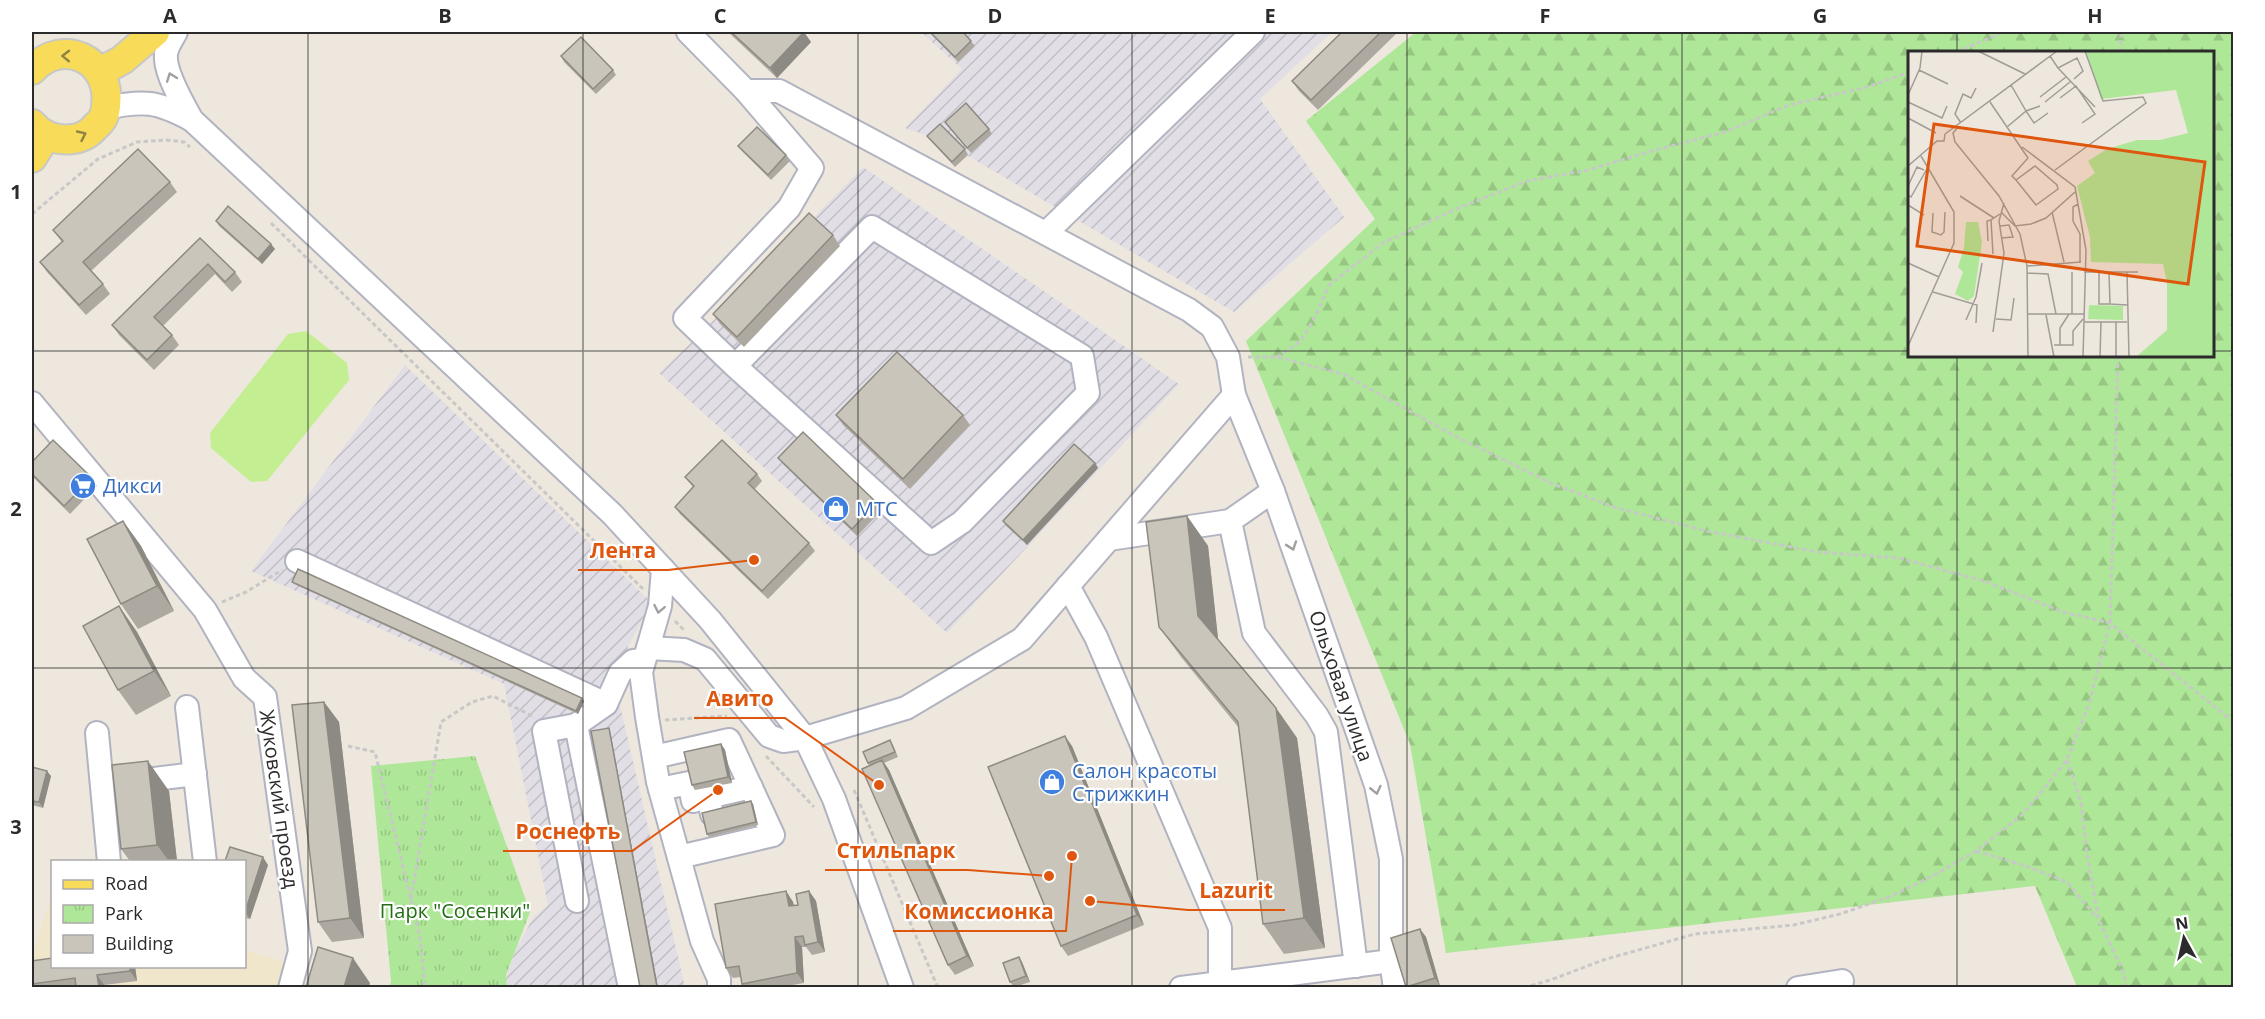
<svg xmlns="http://www.w3.org/2000/svg" width="2265" height="1019" font-family="'Open Sans',sans-serif">
<style>
.industrial{fill:url(#industrial-furrows)}
.education{fill:#f0e6cc}
.forest{fill:url(#forest-firs);fill-rule:evenodd}
.park{fill:url(#park-tufts)}
.pitch{fill:#c3ef92}
.lines{fill:none;stroke-linecap:round;stroke-linejoin:round}
.minor-casing{stroke:#b1b3c0;stroke-width:26}
.major-casing{stroke:#c8c8c8;stroke-width:32}
.path{stroke:#c8c8c8;stroke-width:3;stroke-dasharray:4.5 3;stroke-linecap:butt}
.minor{stroke:#fff;stroke-width:22}
.major{stroke:#f8db58;stroke-width:28}
.wall{fill:#ada9a1}
.shaded-wall{fill:#8d8a83}
.building{fill:#c9c5bb;stroke:#8d8a83;stroke-width:1.5}
.oneway{stroke:#928342}
.oneway2{stroke:#a0a0a0}
.grid{fill:none;stroke:#2b2b2b;stroke-width:1.5;stroke-opacity:0.55}
.labels{text-anchor:middle;stroke-width:4.5;stroke-linejoin:round;paint-order:stroke}
.shop-label{font-size:20px;fill:#366cbe;stroke:#fff;text-anchor:start}
.street-label{font-size:20px;fill:#2b2b2b;stroke:#fff}
.park-label{font-size:20px;fill:#246e16;stroke:#fff}
.inset-road{fill:none;stroke:#a09c96;stroke-width:1.5}
.view{fill:#df570e;fill-opacity:0.15;stroke:#df570e;stroke-width:3}
.inset-edge{fill:none;stroke:#2b2b2b;stroke-width:3}
.leader{fill:none;stroke:#df570e;stroke-width:2}
.callout-dot{fill:#df570e;stroke:#fff;stroke-width:2}
.callout-label{font-size:21px;text-anchor:middle;font-weight:bold;fill:#df570e;stroke:#fff;stroke-width:4.5;stroke-linejoin:round;paint-order:stroke}
.neatline{fill:none;stroke:#2b2b2b;stroke-width:2}
.grid-label{font-size:20px;text-anchor:middle;font-weight:bold;fill:#2b2b2b}
</style>
<defs>
<pattern id="industrial-furrows" width="10" height="10" patternUnits="userSpaceOnUse" patternTransform="scale(1.5)"><rect width="10" height="10" fill="#e1dee6"/><path d="M-1 1l2-2M0 10L10 0M9 11l2-2" fill="none" stroke="#c1bfc5"/></pattern>
<pattern id="forest-firs" width="22" height="20" patternUnits="userSpaceOnUse" patternTransform="scale(1.5)"><rect width="22" height="20" fill="#aee797"/><path d="M5 1l3.5 6h-7zM16 11l3.5 6h-7z" fill="#96c682"/></pattern>
<pattern id="park-tufts" width="24" height="20" patternUnits="userSpaceOnUse" patternTransform="scale(1.5)"><rect width="24" height="20" fill="#aee797"/><path d="M3 7l-1-3M5 7V3M7 7l1-3M15 17l-1-3M17 17v-4M19 17l1-3" fill="none" stroke="#96c682"/></pattern>
</defs>
<rect width="100%" height="100%" fill="#eee7dd"/>
<!-- industrial -->
<g class="industrial">
<path d="M921 32H1332L1260 99 1344 217 1234 312 941 140 905 128 962 69Z"/>
<path d="M863 167 1179 384 947 633 659 373 700 334Z"/>
<path d="M405 365 652 603 628 646 619 701 685 987H508L506 979 515 951 533 918 548 905 504 684 251 571Z"/>
</g>
<!-- education -->
<path class="education" d="M51 896 52 897V966H244L245 950 289 963 281 987 32 988V957Z"/>
<!-- forest -->
<path class="forest" d="M1416 32H2233V987H2077L2035 886 1446 953 1410 744 1246 341 1375 219 1306 121ZM1910 52H2212V356H1910Z"/>
<!-- park -->
<path class="park" d="M475 756 530 912 506 975 507 987H390L391 981 371 766Z"/>
<!-- pitch -->
<path class="pitch" d="M306 331 347 363 349 380 267 481 251 482 211 448 210 433 288 334Z"/>
<g class="lines">
<!-- minor casing -->
<g class="minor-casing">
<g id="minor">
<path d="M176 32C173 38 167 46 166 54 164 72 183 104 192 120"/>
<path d="M688 32 746 91 812 168 789 208 685 318 735 366 931 543 962 522 1088 393 1082 356 872 227 735 366"/>
<path d="M746 91H779L1189 310 1212 327 1228 357 1234 395 1273 491 1376 785 1391 859V961L1395 988"/>
<path d="M105 108C144 100 157 101 192 120L612 514 710 620 805 738 834 799 902 988"/>
<path d="M1046 233 1253 32"/>
<path d="M32 403 205 610 244 678 265 697 300 951 290 988"/>
<path d="M1273 491 1230 521 1254 633 1317 716 1326 732 1356 966"/>
<path d="M1109 539 1230 521"/>
<path d="M297 561 606 704"/>
<path d="M663 569 660 606 641 672 647 717 658 782 702 941 719 979V988"/>
<path d="M1068 586 1096 637 1220 928V983"/>
<path d="M648 648 684 650 705 659 769 736 783 741 805 738 906 708 1022 639 1234 395"/>
<path d="M187 707 205 862"/>
<path d="M576 725 544 731 577 901"/>
<path d="M97 733 109 862"/>
<path d="M654 757 729 740 773 835 679 857"/>
<path d="M130 782 195 774"/>
<path d="M660 789 689 783 693 801 708 797 712 814"/>
<path d="M708 797 751 787"/>
<path d="M630 988 576 725 606 704 620 673 633 661 643 660"/>
<path d="M1181 988 1391 961"/>
<path d="M1798 988 1842 981"/>
</g>
</g>
<!-- major casing -->
<g class="major-casing">
<g id="major">
<path d="M32 70C63 36 112 60 106 106 105 115 103 120 96 126 90 133 82 138 73 139 57 141 42 136 32 124"/>
<path d="M100 72 122 60 155 32"/>
<path d="M32 158 46 136"/>
</g>
</g>
<!-- path -->
<g class="path">
<path d="M1956 52 2004 32"/>
<path d="M2122 52 2120 39 2122 32"/>
<path d="M32 214 98 159 137 142 166 140 184 142 190 147"/>
<path d="M271 223 643 589"/>
<path d="M1248 357H1277L1343 374 1455 436 1553 484 1617 508 1707 531 1818 552 1899 558 1984 581 2063 612 2110 623 2234 722"/>
<path d="M1277 357 1301 341 1316 315 1329 285 1383 243 1456 209 1527 181 1588 170 1652 151 1725 132 1789 105 1867 87 1910 72"/>
<path d="M222 602 246 592 282 570"/>
<path d="M675 621 685 631"/>
<path d="M665 720 727 716"/>
<path d="M348 746 375 752 420 937 425 988"/>
<path d="M766 756 814 807"/>
<path d="M2067 760 2081 802 2087 855 2099 920 2124 974 2126 988"/>
<path d="M854 790 938 988"/>
<path d="M1976 851 2026 866 2067 882 2097 918"/>
<path d="M411 899 441 722 472 702 493 696 532 716"/>
<path d="M1524 988 1556 978 1603 960 1695 934 1794 925 1840 914 1889 897 1933 876 1976 851 2023 814 2067 760 2089 704 2110 623 2118 356"/>
</g>
<!-- minor -->
<use href="#minor" class="minor"/>
<!-- major -->
<use href="#major" class="major"/>
</g>
<!-- wall -->
<g class="wall">
<path d="M728 32H803L811 42 777 78Z"/>
<path d="M929 32H963L975 46 958 62Z"/>
<path d="M1342 32H1398L1318 110 1299 91 1292 81Z"/>
<path d="M561 56 613 70 616 75 596 94 564 62Z"/>
<path d="M945 122 989 129 992 134 971 153Z"/>
<path d="M927 136 965 149 968 155 955 167 931 141Z"/>
<path d="M738 146 786 155 790 161 771 180 742 151Z"/>
<path d="M170 182 177 192 91 271 103 284 110 294 86 315 47 272 40 262 62 242 53 230Z"/>
<path d="M216 221 275 249 262 264 219 226Z"/>
<path d="M833 235 840 246 744 347 720 324 713 314Z"/>
<path d="M200 238 235 272 242 282 232 292 215 274 163 326 172 335 179 345 154 370 119 335 112 325Z"/>
<path d="M836 415H963L970 425 910 489 843 425Z"/>
<path d="M778 458 877 503 882 510 857 536 784 465Z"/>
<path d="M32 462 92 478 97 486 70 514 32 476Z"/>
<path d="M1095 463 1098 468 1027 545 1006 526 1003 521Z"/>
<path d="M757 474 762 481 754 490 809 543 815 551 768 599 680 514 675 507 693 487 685 477Z"/>
<path d="M1187 516 1208 546 1218 640 1276 708 1297 738 1325 948 1284 954 1263 924 1239 728 1181 657 1159 627Z"/>
<path d="M123 521 141 546 174 611 138 629 121 604Z"/>
<path d="M292 582 584 701 578 714 294 584Z"/>
<path d="M119 606 137 632 171 696 136 715 118 690Z"/>
<path d="M324 702 339 722 364 938 332 942 318 922Z"/>
<path d="M890 740 893 745 898 757 884 763 889 770 974 966 955 975 948 965 868 763Z"/>
<path d="M721 744 725 750 732 783 695 790 692 785Z"/>
<path d="M1072 746 1144 925 1068 956 1061 946Z"/>
<path d="M32 767 51 776 43 808 32 805Z"/>
<path d="M169 791 177 861H130L121 849Z"/>
<path d="M753 804 758 825 709 837 707 834Z"/>
<path d="M244 861 268 865 250 919 244 918Z"/>
<path d="M786 891 793 902 794 906 798 905 809 891 816 901 825 952 812 955 806 947H802L804 983 781 987H745L742 984 741 977 733 978 726 968Z"/>
<path d="M1420 929 1426 937 1440 986 1436 987H1406Z"/>
<path d="M1019 957 1022 962 1030 982 1014 987 1010 982Z"/>
<path d="M135 966 137 981 104 985 105 987H35L32 984Z"/>
</g>
<!-- shaded-wall -->
<g class="shaded-wall">
<path d="M804 32 811 42 777 78 770 68Z"/>
<path d="M271 244 275 249 262 264 258 259Z"/>
<path d="M1095 463 1098 468 1027 545 1023 540Z"/>
<path d="M1187 516 1208 546 1219 647 1198 616Z"/>
<path d="M123 521 141 546 174 611 157 586Z"/>
<path d="M119 606 137 632 171 696 154 671Z"/>
<path d="M582 698 584 701 578 714 576 711Z"/>
<path d="M324 702 339 722 364 938 350 918Z"/>
<path d="M1276 708 1297 738 1325 948 1304 918Z"/>
<path d="M609 728 610 731 658 987H657Z"/>
<path d="M1065 736 1072 746 1144 925 1137 915Z"/>
<path d="M721 744 725 750 732 783 728 777Z"/>
<path d="M882 760 889 770 974 966 967 956Z"/>
<path d="M148 761 169 791 177 861H169L157 845Z"/>
<path d="M47 771 51 776 43 808 39 802Z"/>
<path d="M751 801 753 804 758 825 756 822Z"/>
<path d="M263 857 268 865 250 919 245 912Z"/>
<path d="M786 891 793 902 796 917 789 906Z"/>
<path d="M809 891 816 901 825 952 818 942Z"/>
<path d="M1420 929 1426 937 1440 986 1435 978Z"/>
<path d="M795 937 802 947 804 983 797 973Z"/>
<path d="M1019 957 1022 962 1030 982 1026 976Z"/>
<path d="M353 958 370 983 369 987H344Z"/>
<path d="M130 966H135L137 981 130 971Z"/>
<path d="M97 975 104 985 105 987H99Z"/>
</g>
<!-- building -->
<g class="building">
<path d="M731 32H804L770 68Z"/>
<path d="M930 32H963L971 41 955 57Z"/>
<path d="M1342 32H1381L1311 100 1292 81Z"/>
<path d="M581 37 613 70 593 89 561 56Z"/>
<path d="M966 103 989 129 967 148 945 122Z"/>
<path d="M940 124 965 149 952 162 927 136Z"/>
<path d="M757 127 786 155 768 175 738 146Z"/>
<path d="M138 149 170 182 83 262 103 284 79 305 40 262 63 241 53 230Z"/>
<path d="M228 206 271 244 258 259 216 221Z"/>
<path d="M809 213 833 235 737 337 713 314Z"/>
<path d="M200 238 235 272 225 282 208 264 154 317 172 335 147 360 112 325Z"/>
<path d="M897 352 963 415 903 479 836 415Z"/>
<path d="M803 432 877 503 852 529 778 458Z"/>
<path d="M53 440 92 478 64 506 32 474V462Z"/>
<path d="M722 440 757 474 748 483 809 543 762 591 675 507 694 486 685 477Z"/>
<path d="M1074 444 1095 463 1023 540 1003 521Z"/>
<path d="M1187 516 1198 616 1276 708 1304 918 1263 924 1238 722 1159 627 1146 522Z"/>
<path d="M123 521 157 586 121 604 87 539Z"/>
<path d="M298 569 582 698 576 711 292 582Z"/>
<path d="M119 606 154 671 118 690 83 626Z"/>
<path d="M324 702 350 918 318 922 292 705Z"/>
<path d="M609 728 657 987H640L591 731Z"/>
<path d="M1065 736 1137 915 1061 946 988 767Z"/>
<path d="M890 740 895 752 868 763 863 752Z"/>
<path d="M721 744 728 777 692 785 684 752Z"/>
<path d="M882 760 967 956 948 965 862 769Z"/>
<path d="M148 761 157 845 121 849 112 765Z"/>
<path d="M32 767 47 771 39 802 32 801Z"/>
<path d="M751 801 756 822 707 834 702 813Z"/>
<path d="M230 847 263 857 245 912 244 861H225Z"/>
<path d="M786 891 789 906 798 905 796 894 809 891 818 942 805 945 803 936 795 937 797 973 742 984 739 966 726 968 715 904Z"/>
<path d="M1420 929 1435 978 1406 987 1391 938Z"/>
<path d="M318 947 353 958 344 987H306Z"/>
<path d="M1019 957 1026 976 1010 982 1003 963Z"/>
<path d="M52 958V966H130V971L97 975 99 987H76L75 978 32 984V961Z"/>
</g>
<!-- one-way arrows -->
<defs><path id="oneway-chevron" d="M-2-3.5L2.5 0L-2 3.5" fill="none" stroke-width="1.6" stroke-linecap="round" stroke-linejoin="round" transform="scale(1.5)"/></defs>
<g class="oneway">
<use href="#oneway-chevron" transform="translate(66 56) rotate(-179)"/>
<use href="#oneway-chevron" transform="translate(82 135) rotate(-25)"/>
</g>
<g class="oneway2">
<use href="#oneway-chevron" transform="translate(171 77) rotate(-110)"/>
<use href="#oneway-chevron" transform="translate(1292 546) rotate(71)"/>
<use href="#oneway-chevron" transform="translate(659 609) rotate(101)"/>
<use href="#oneway-chevron" transform="translate(1376 790) rotate(77)"/>
</g>
<!-- grid -->
<path class="grid" d="M308 32V988M583 32V988M858 32V988M1132 32V988M1407 32V988M1682 32V988M1957 32V52M32 351H1910M2212 351H2234M1957 356V988M32 668H2234"/>
<!-- icons -->
<defs>
<g id="supermarket-disc" transform="scale(1.35)"><circle r="9.5" fill="#3f7fe0" stroke="#fff"/><path d="M-6-5.5h2.5l.6 2H6L4.5 2H-2.5L-4.4-4H-6ZM-1.5 3.2a1.3 1.3 0 1 0 .1 0ZM3 3.2a1.3 1.3 0 1 0 .1 0Z" fill="#fff"/></g>
<g id="shop-disc" transform="scale(1.35)"><circle r="9.5" fill="#3f7fe0" stroke="#fff"/><path d="M-5-2.5h2.3a2.7 3.5 0 0 1 5.4 0H5L5.5 6h-11ZM-1.5-2.5h3a1.5 2.3 0 0 0-3 0Z" fill="#fff"/></g>
</defs>
<g fill-rule="evenodd">
<use href="#supermarket-disc" x="83" y="486"/>
<use href="#shop-disc" x="836" y="509"/>
<use href="#shop-disc" x="1052" y="782"/>
</g>
<g class="labels">
<!-- shop labels -->
<g class="shop-label">
<text x="103" y="493">Дикси</text>
<text x="856" y="516">МТС</text>
<text x="1072" y="778">Салон красоты<tspan x="1072" dy="23">Стрижкин</tspan></text>
</g>
<!-- street labels -->
<g class="street-label">
<text transform="translate(1341 686) rotate(71)" y="7">Ольховая улица</text>
<text transform="translate(279 799) rotate(82)" y="7">Жуковский проезд</text>
</g>
<!-- park labels -->
<g class="park-label">
<text x="455" y="918">Парк "Сосенки"</text>
</g>
</g>
<!-- overview -->
<g transform="translate(1908 51)">
<rect width="306" height="306" fill="#eee7dd"/>
<path d="M178 0H306V306H228L259 279V231L255 213 183 211 182 186 169 135 187 122 180 110 199 98 229 89H252L280 82 268 39 193 48Z" fill="#aee797"/>
<path d="M58 171H70L74 191 66 245 60 250 47 243 55 221 50 216 56 197ZM181 254 215 255V269L180 268Z" fill="#aee797"/>
<path class="inset-road" d="M70 0 117 23M142 5 150 17 169 7 175 20 166 28M150 17 187 56M11 19 40 33M0 44 12 17 14 0M132 46 158 26M152 47 168 35 187 63 174 72M0 51 34 67 39 55M82 51 120 107 104 125 108 129 128 154 150 138 149 134 127 115 108 129M137 51 162 31M132 55 118 60 126 72 140 62M0 67 28 82M53 72 47 63 55 43 63 47 68 37M50 76 45 82 47 91 91 145 112 183 119 215 120 306M99 76 118 60 103 34M37 83 149 0M114 96 167 136 178 199 175 306M0 115 29 90H36L37 83M147 119 238 52 235 46 195 50 177 0M0 135 9 116 16 119M0 144 3 146 20 116M52 145 86 167M170 153 165 156V170L172 183V211M0 154 16 164M93 161 107 175 123 173 138 167 167 141M144 161 156 211M25 162 24 181 33 184 36 181 37 161M92 175 101 174 105 186 93 187M80 190 79 170 83 169M85 203 83 169 92 163M0 212 31 226M119 215 173 211M176 221H230M191 221V253H202M219 221 221 306M119 222 140 223 148 263H120M201 222 202 253 219 254M25 241 69 254 68 272M148 263H176M164 263V221M138 264 146 306M88 268 103 269 106 247M58 269 68 246 74 212M176 271H193L192 306M193 271H219M85 281 96 202 91 170 96 152M146 294H165V280L175 268M152 294V277L161 263M0 295 46 192V161L13 105M208 306V271"/>
<path class="view" d="M26 73 297 111 280 233 9 195Z"/>
<rect width="306" height="306" class="inset-edge"/>
</g>
<!-- callouts -->
<path class="leader" d="M754 560L668 570H578M879 785L785 718H694M718 790L632 851H503M1049 876L968 870H825M1090 901L1188 910H1285M1072 856L1066 931H893"/>
<g class="callout-dot">
<circle cx="754" cy="560" r="6"/>
<circle cx="879" cy="785" r="6"/>
<circle cx="718" cy="790" r="6"/>
<circle cx="1049" cy="876" r="6"/>
<circle cx="1090" cy="901" r="6"/>
<circle cx="1072" cy="856" r="6"/>
</g>
<g class="callout-label">
<text x="623" y="558">Лента</text>
<text x="740" y="706">Авито</text>
<text x="568" y="839">Роснефть</text>
<text x="896" y="858">Стильпарк</text>
<text x="1236" y="898">Lazurit</text>
<text x="979" y="919">Комиссионка</text>
</g>
<!-- border -->
<rect width="2265" height="1019" fill="none" stroke="#ffffff" stroke-width="66"/>
<!-- legend -->
<rect x="51" y="860" width="195" height="108" fill="#ffffff" stroke="#aaaaaa" stroke-width="1.5"/>
<rect x="63" y="880" width="30" height="9" fill="#f8db58" stroke="#aaaaaa" stroke-width="1.5"/>
<text x="105" y="890" font-size="18" fill="#2b2b2b">Road</text>
<rect x="63" y="905" width="30" height="18" fill="url(#park-tufts)" stroke="#aaaaaa" stroke-width="1.5"/>
<text x="105" y="920" font-size="18" fill="#2b2b2b">Park</text>
<rect x="63" y="935" width="30" height="18" fill="#c9c5bb" stroke="#aaaaaa" stroke-width="1.5"/>
<text x="105" y="950" font-size="18" fill="#2b2b2b">Building</text>
<!-- north arrow -->
<g transform="translate(2184 938) rotate(352)" stroke="#ffffff" stroke-width="4.5" paint-order="stroke">
<path d="M0-4.5L10 22L0 15L-10 22Z" fill="#2b2b2b"/>
<text y="-9" font-size="16" font-weight="bold" text-anchor="middle" fill="#2b2b2b">N</text>
</g>
<rect x="33" y="33" width="2199" height="953" class="neatline"/>
<g class="grid-label">
<text x="170" y="23">A</text>
<text x="445" y="23">B</text>
<text x="720" y="23">C</text>
<text x="995" y="23">D</text>
<text x="1270" y="23">E</text>
<text x="1545" y="23">F</text>
<text x="1820" y="23">G</text>
<text x="2095" y="23">H</text>
<text x="16" y="199">1</text>
<text x="16" y="516">2</text>
<text x="16" y="834">3</text>
</g>
</svg>
